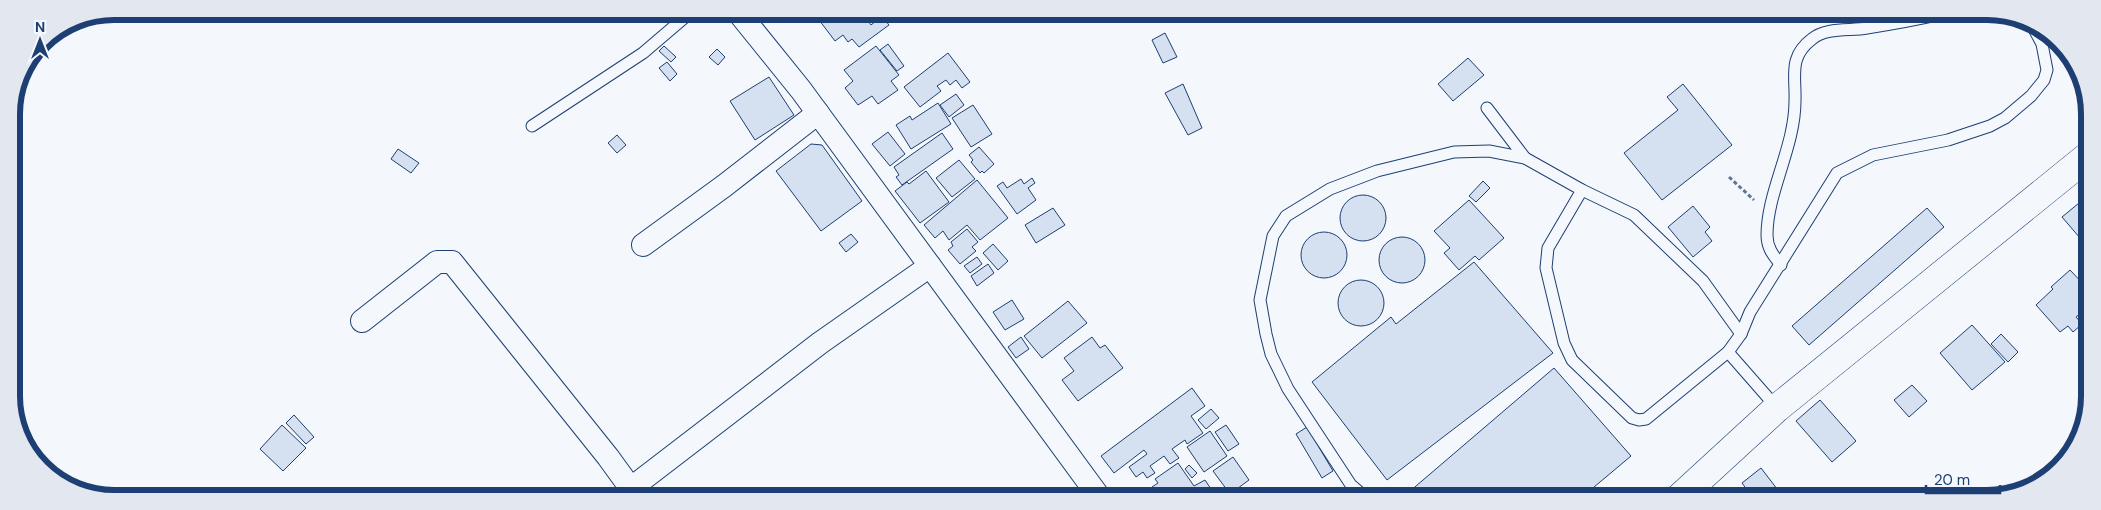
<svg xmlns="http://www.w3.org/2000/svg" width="2101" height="510" font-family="'DM Sans',sans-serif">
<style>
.building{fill:#d5e0f0;stroke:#1d3f73}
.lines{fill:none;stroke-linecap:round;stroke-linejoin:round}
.lane-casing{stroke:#1d3f73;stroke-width:13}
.street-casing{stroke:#1d3f73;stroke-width:24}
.secondary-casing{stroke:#1d3f73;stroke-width:29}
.path{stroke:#5e769c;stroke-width:3;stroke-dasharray:4 2.5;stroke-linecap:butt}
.lane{stroke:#f4f7fb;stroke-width:11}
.street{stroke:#f4f7fb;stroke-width:22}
.secondary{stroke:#f4f7fb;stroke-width:28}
.rim{fill:none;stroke:#1d3f73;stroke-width:6}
</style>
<rect width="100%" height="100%" fill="#f4f7fb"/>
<!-- building -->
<g class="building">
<path d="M821 12H865L863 14 871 25 882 16 889 25 859 47 852 39 848 42 843 35 835 41 816 16Z"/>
<path d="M1165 33 1177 57 1163 63 1152 40Z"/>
<path d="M888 44 904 66 897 71 880 50Z"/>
<path d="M664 46 676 57 671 62 659 51Z"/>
<path d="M876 46 899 75 891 81 898 90 878 104 872 96 858 105 845 88 853 81 844 70Z"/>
<path d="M717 49 725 57 718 65 709 57Z"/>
<path d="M948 53 970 82 962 88 956 80 950 85 946 80 937 86 941 91 920 107 904 87Z"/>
<path d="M1468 58 1484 75 1453 101 1438 84Z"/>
<path d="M667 62 677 74 670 81 659 68Z"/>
<path d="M769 77 794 115 755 140 730 101Z"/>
<path d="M1183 84 1202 128 1188 135 1165 93Z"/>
<path d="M1683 84 1732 145 1662 200 1624 153 1678 110 1667 97Z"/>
<path d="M956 94 964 105 949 117 940 105Z"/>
<path d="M938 103 951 124 911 149 896 125 910 116 912 120Z"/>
<path d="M973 105 992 134 971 147 952 118Z"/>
<path d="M888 132 905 154 890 166 872 144Z"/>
<path d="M942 133 953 149 902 185 896 177 899 175 894 167Z"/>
<path d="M617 135 626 145 617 153 608 143Z"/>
<path d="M811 144 822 145 862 201 821 231 776 171Z"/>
<path d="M979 147 994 164 984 173 982 171 980 173 971 162 973 160 969 155Z"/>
<path d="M398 149 419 163 411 173 391 159Z"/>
<path d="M959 160 975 179 952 197 936 178Z"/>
<path d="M926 171 949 202 920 223 895 191 907 182 909 184Z"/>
<path d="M1032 178 1035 183 1028 188 1036 200 1017 214 997 186 1003 182 1007 188 1021 179 1024 184Z"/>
<path d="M977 180 1008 218 980 240 967 225 949 240 943 231 935 238 924 225Z"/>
<path d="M1483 181 1490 188 1476 202 1469 196Z"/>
<circle cx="1363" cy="218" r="23"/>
<path d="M1469 200 1504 238 1479 260 1475 256 1459 270 1444 253 1450 248 1434 231Z"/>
<path d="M2079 203 2088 214V243L2086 245 2062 217Z"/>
<path d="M1693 206 1710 227 1705 232 1712 241 1693 257 1668 227Z"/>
<path d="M1053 208 1065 225 1036 243 1025 225Z"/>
<path d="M1927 208 1944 227 1809 345 1792 326Z"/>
<path d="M967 229 978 242 972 247 976 251 960 264 948 250 953 246 951 242Z"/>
<circle cx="1324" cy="255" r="23"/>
<path d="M851 234 858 242 846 252 839 243Z"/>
<circle cx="1402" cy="260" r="23"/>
<path d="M993 244 1008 261 998 270 983 253Z"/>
<path d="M977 257 982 264 970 273 964 266Z"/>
<path d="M1474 262 1553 353 1387 480 1312 382 1391 317 1396 324Z"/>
<path d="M988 264 994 273 977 286 971 276Z"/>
<path d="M2070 270 2088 289V307L2076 317 2082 324 2073 332 2068 326 2060 332 2036 305 2053 289 2051 287Z"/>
<circle cx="1361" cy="303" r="23"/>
<path d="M1012 300 1024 319 1005 330 993 312Z"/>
<path d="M1068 301 1087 323 1042 358 1024 336Z"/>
<path d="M1972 325 2005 362 1972 390 1940 353Z"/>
<path d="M2001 334 2018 352 2008 362 1991 344Z"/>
<path d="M1021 337 1029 349 1016 358 1008 347Z"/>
<path d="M1092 337 1100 348 1105 345 1123 368 1078 401 1062 380 1074 371 1064 358Z"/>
<path d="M1554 368 1631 456 1581 498H1402Z"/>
<path d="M1912 385 1927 401 1909 417 1894 400Z"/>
<path d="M1192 388 1205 406 1191 416 1203 433 1187 444 1185 440 1172 449 1179 458 1170 464 1164 456 1150 466 1155 473 1147 478 1143 472 1136 477 1129 467 1147 454 1144 450 1114 473 1101 456Z"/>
<path d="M1820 400 1856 441 1832 462 1796 421Z"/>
<path d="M1211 409 1219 418 1206 429 1198 420Z"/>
<path d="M294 415 314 437 306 444 286 423Z"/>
<path d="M282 425 306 448 283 471 260 449Z"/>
<path d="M1226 425 1239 444 1228 451 1215 432Z"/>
<path d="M1307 427 1333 471 1322 478 1296 434Z"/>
<path d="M1210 431 1227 456 1204 472 1187 447Z"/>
<path d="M1233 457 1249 480 1230 494 1213 471Z"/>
<path d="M1178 463 1194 486 1205 480 1213 492 1204 498H1154L1157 495 1152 487 1158 483 1155 479Z"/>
<path d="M1189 465 1197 473 1192 478 1185 469Z"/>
<path d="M1761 468 1784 498H1753L1742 483Z"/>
</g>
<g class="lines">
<!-- lane casing -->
<g class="lane-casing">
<g id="lane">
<path d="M1487 108 1525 158"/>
<path d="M532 126 643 53 691 12"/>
<path d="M1582 190 1548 248 1546 268 1564 343 1572 360 1632 418 1639 420 1646 419 1728 352"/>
<path d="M1781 265C1773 255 1767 248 1767 235 1767 192 1795 147 1795 101 1796 76 1788 57 1812 39 1826 27 1850 31 1867 28 1894 24 1920 19 1946 13"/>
<path d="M1741 334 1750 312 1837 173 1873 155 1948 140 1990 126 2005 118 2031 96 2044 80 2047 70 2042 44 2033 27"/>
<path d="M1365 497 1351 485 1288 389 1271 354 1266 334 1260 300 1273 236 1286 216 1330 189 1377 171 1454 152 1489 151 1525 158 1582 190 1634 215 1703 281 1741 334 1728 352 1777 408"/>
</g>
</g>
<!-- street casing -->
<g class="street-casing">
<g id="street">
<path d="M738 12 801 90 1100 498"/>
<path d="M643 245 724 186 818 113"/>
<path d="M362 321 437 262H452L608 457 637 497"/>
<path d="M630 489 820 343 930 266"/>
</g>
</g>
<!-- secondary casing -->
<g class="secondary-casing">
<path id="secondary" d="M1679 498 1777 408 2088 156"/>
</g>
<!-- path -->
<path class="path" d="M1729 177 1754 200"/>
<!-- lane -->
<use href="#lane" class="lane"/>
<!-- street -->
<use href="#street" class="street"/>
<!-- secondary -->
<use href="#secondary" class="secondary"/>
</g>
<!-- crop -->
<path d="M0 0H2101V510H0ZM114 20H1987A94 94 0 0 1 2081 114V396A94 94 0 0 1 1987 490H114A94 94 0 0 1 20 396V114A94 94 0 0 1 114 20Z" fill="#e3e8f0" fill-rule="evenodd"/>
<path class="rim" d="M114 20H1987A94 94 0 0 1 2081 114V396A94 94 0 0 1 1987 490H114A94 94 0 0 1 20 396V114A94 94 0 0 1 114 20Z"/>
<!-- north arrow -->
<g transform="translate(40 40)" stroke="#f4f7fb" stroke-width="4" paint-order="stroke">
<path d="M0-4L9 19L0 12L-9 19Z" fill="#1d3f73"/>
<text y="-8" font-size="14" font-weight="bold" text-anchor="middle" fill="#1d3f73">N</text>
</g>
<!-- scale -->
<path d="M1926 485v8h74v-8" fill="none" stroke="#1d3f73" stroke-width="2.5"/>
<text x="1934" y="485" font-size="15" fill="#1d3f73" stroke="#f4f7fb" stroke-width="4" paint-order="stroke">20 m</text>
</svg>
